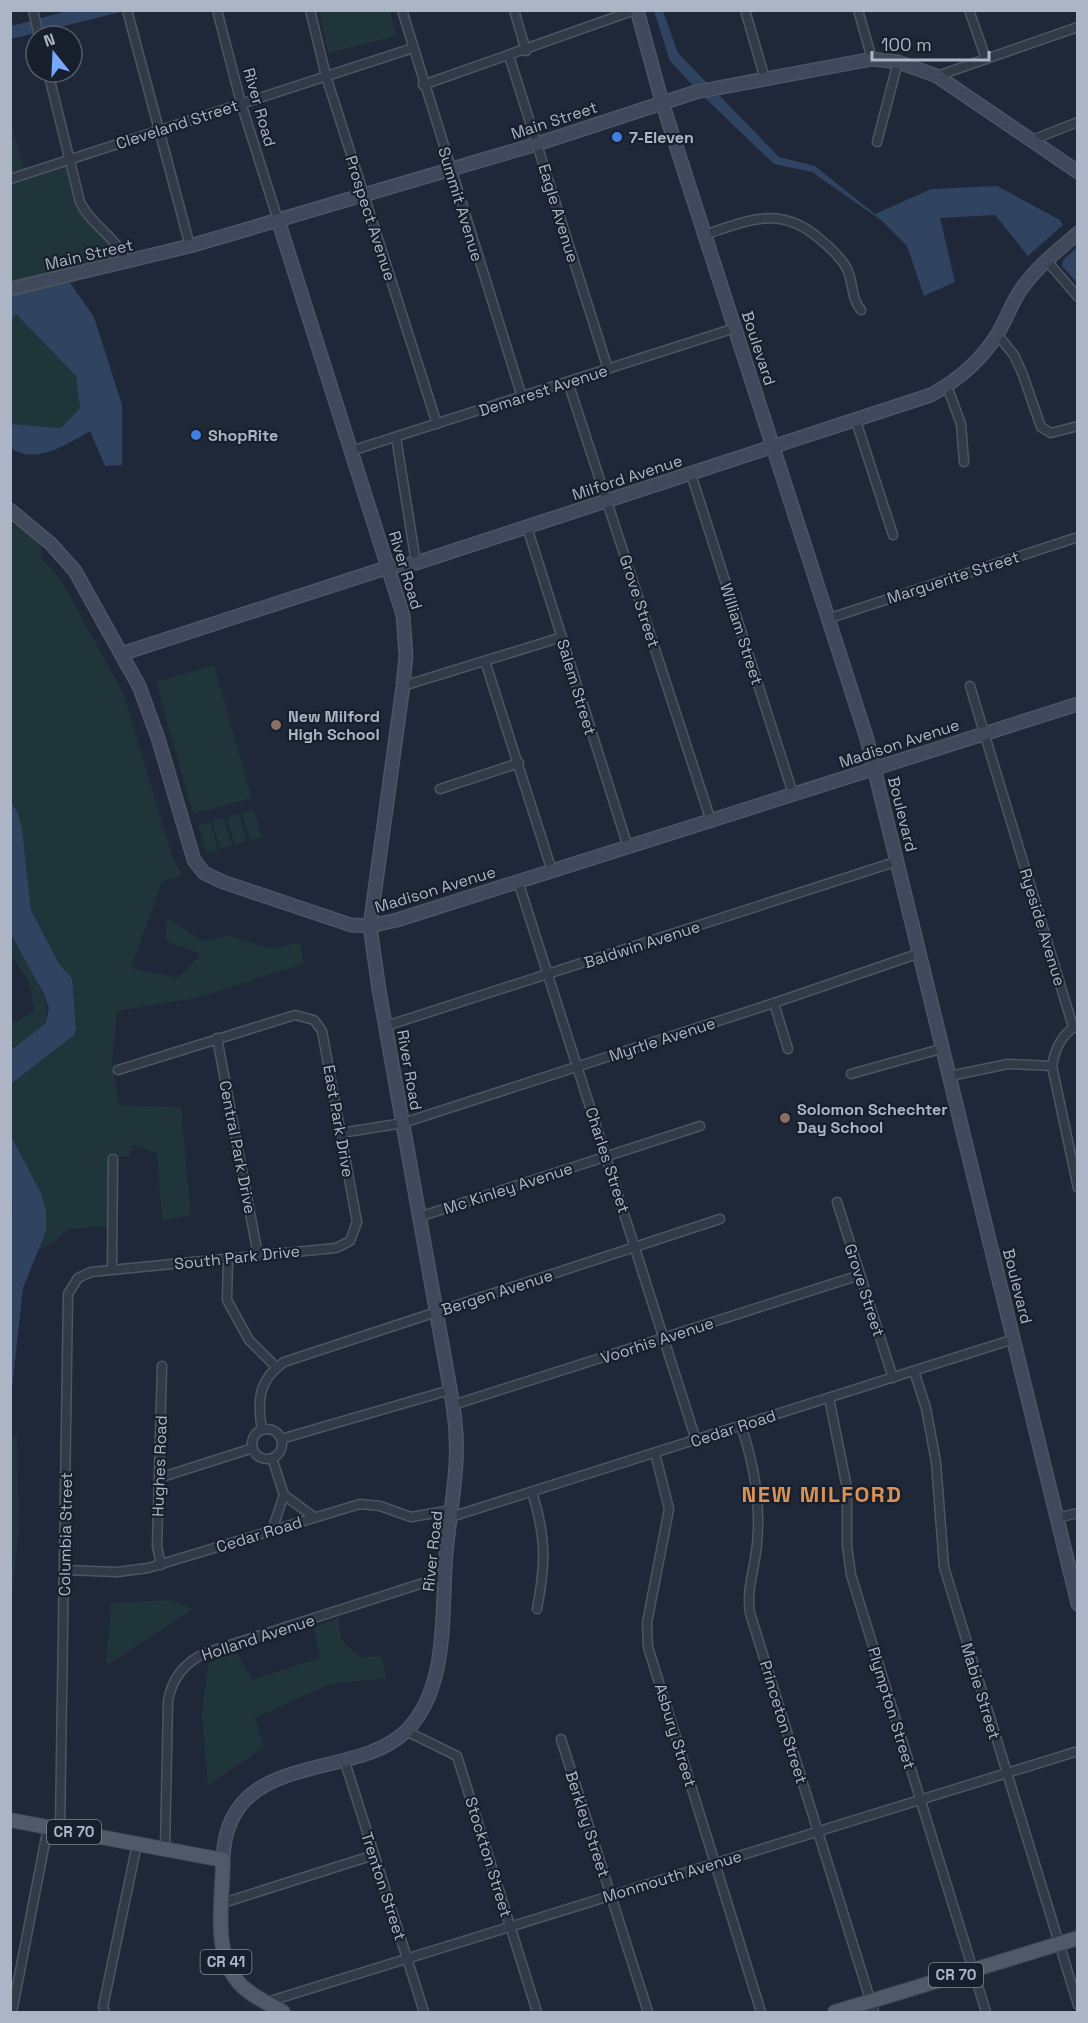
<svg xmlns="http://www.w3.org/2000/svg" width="1088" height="2023" font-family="'Space Grotesk',sans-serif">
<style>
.green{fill:#203539}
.water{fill:#304360}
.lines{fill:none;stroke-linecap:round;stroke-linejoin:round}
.street-casing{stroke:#4c5563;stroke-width:11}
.secondary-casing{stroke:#4c5563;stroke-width:15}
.primary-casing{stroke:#3b4352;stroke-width:16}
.street{stroke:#323a48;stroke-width:8}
.secondary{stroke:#40495b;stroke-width:12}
.primary{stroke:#4f5968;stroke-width:14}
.shop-dot{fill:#3f7fe0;stroke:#181f2c;stroke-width:2}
.education-dot{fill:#8d6e63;stroke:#181f2c;stroke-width:2}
.labels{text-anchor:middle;stroke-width:4.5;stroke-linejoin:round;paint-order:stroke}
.shield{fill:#181f2c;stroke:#808897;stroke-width:1.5}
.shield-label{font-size:15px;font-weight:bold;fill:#acb5c5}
.street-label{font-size:16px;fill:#acb5c5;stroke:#181f2c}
.poi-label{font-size:16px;font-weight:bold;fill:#acb5c5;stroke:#181f2c;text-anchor:start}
.district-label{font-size:22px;font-weight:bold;letter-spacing:1.5px;fill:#d99253;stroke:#181f2c}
</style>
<rect width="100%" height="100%" fill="#1e2838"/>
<!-- green -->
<g class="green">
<path d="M319 11H390L396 36 328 53Z"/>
<path d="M10 120 26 174 68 161 86 215 133 250 66 277 16 314 76 376 80 408 61 428 11 424Z"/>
<path d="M10 519 40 543 42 558 62 582 124 695 173 859 183 875 162 882 131 968 178 978 201 954 165 941 167 917 202 941 228 936 270 948 301 943 303 964 196 998 117 1011 112 1061 119 1105 181 1107 191 1215 162 1221 157 1153 133 1145 129 1157 108 1156 110 1226 68 1229 56 1241 38 1250 46 1231V1210L41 1193 11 1136V1084L74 1035 76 1029 72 978 59 964 31 910 22 829 18 813 11 802Z"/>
<path d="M214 665 252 798 193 814 156 682Z"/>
<path d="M254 810 262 837 250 840 242 813Z"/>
<path d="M239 814 247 841 235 845 227 818Z"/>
<path d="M224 818 232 845 220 848 212 821Z"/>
<path d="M210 822 218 849 206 853 198 825Z"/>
<path d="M10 935C25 963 51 990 46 1023L11 1050V1024L34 1011 30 983 11 955Z"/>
<path d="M17 1435 19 1528 11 1608 10 1437Z"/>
<path d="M170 1600 193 1609 106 1666 111 1603Z"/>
<path d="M339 1618 341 1640 360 1657 381 1656 387 1678 330 1684 255 1718 264 1747 208 1785 202 1714 208 1664 234 1648 252 1680 320 1658 314 1628Z"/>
</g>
<!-- water -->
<g class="water">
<path d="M67 11H125L11 39V26Z"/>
<path d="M654 11H663L678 53 779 157 815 166 875 214 931 189 997 186 1060 220 1063 225 1028 256 995 215 940 218 955 282 924 296 907 246 882 221 812 172 774 164 702 95 670 61Z"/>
<path d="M1076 248 1078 250 1077 283 1062 266 1063 260Z"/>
<path d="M66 277 94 317 122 405V465L105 466 90 431C69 443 35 466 11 448V424L61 428 80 408 76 376 16 314 11 321 10 288Z"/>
<path d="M11 802 18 813 22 829 31 910 59 964 72 978 76 1029 74 1035 11 1084V1088V1050L46 1023 49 1008 43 992 11 935Z"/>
<path d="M11 1136 41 1193 46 1210V1231L23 1288 11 1397 10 1242C15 1211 10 1169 11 1136Z"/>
</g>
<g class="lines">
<!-- street casing -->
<g class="street-casing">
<g id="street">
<path d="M33 10 39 36"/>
<path d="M127 10 190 246"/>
<path d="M217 10 241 103 278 220"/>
<path d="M310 10 326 76 437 424"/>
<path d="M402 10 522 397"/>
<path d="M514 10 526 51"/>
<path d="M745 10 765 79"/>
<path d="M858 10 872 59"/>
<path d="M969 10 986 59"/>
<path d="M509 56 608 369"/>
<path d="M48 72 80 202C91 226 119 238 126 263"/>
<path d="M937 76 1078 27"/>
<path d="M423 85 635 10"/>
<path d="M1032 140 1078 122"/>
<path d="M877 142 898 62"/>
<path d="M10 179 413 48"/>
<path d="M704 235C749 220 781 204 821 240 830 248 840 256 846 267 854 281 850 297 861 310"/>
<path d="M1047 261 1078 297"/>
<path d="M997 334 1014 355 1023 375 1041 427 1051 433 1078 426"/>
<path d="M568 382 711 821"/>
<path d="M947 386 961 424 964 462"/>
<path d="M856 421 893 535"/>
<path d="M396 437 416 563"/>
<path d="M351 451 735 328"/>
<path d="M691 474 793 794"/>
<path d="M527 527 628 847"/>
<path d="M830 618 1078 537"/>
<path d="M485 661 552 871"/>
<path d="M403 686 562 637"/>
<path d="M970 686 1073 1027"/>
<path d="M440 789 519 763"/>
<path d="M518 881 696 1440"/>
<path d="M774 1003 788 1049"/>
<path d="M386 1026 898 861"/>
<path d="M1076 1026C1061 1035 1055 1049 1052 1066L1078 1188"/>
<path d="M217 1038 258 1255"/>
<path d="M851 1074 944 1048"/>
<path d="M950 1076 1008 1064 1052 1066"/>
<path d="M341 1133 403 1123 774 1003 920 953"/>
<path d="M837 1202 893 1378"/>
<path d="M419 1217 700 1126"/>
<path d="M228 1258 227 1300 249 1340 276 1367"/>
<path d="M112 1269 113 1159"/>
<path d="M914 1371 926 1408 936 1462 944 1567 1078 2005"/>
<path d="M829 1398 847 1488V1546L851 1575 986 2012"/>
<path d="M453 1405 860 1275"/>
<path d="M741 1425C754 1465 761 1502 757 1544 755 1568 746 1589 750 1613L874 2012"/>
<circle cx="267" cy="1444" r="15"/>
<path d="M262 1430C257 1401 258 1380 284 1362L720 1219"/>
<path d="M281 1439 450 1390"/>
<path d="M655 1453 669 1509 647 1623 648 1647 761 2012"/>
<path d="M272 1458 284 1495"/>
<path d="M159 1478 253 1448"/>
<path d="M532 1492C546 1537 546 1562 537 1609"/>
<path d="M451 1517 1014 1339"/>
<path d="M1057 1518 1078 1513"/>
<path d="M272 1530 284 1495 314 1517"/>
<path d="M161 1565 157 1546 162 1366"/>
<path d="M64 1570 117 1572 148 1568 360 1504 380 1506 411 1517 452 1510"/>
<path d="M406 1731 457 1756 537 2012"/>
<path d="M561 1739 648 2012"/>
<path d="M344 1759 424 2012"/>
<path d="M60 1829 68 1294 78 1278 91 1272 336 1248 350 1241 357 1222 322 1031 314 1020 295 1015 118 1070"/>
<path d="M165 1849 168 1701C172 1678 184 1663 205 1653L445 1576"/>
<path d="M223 1903 374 1855"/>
<path d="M267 2002 1078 1751"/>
<path d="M12 2012 48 1827"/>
<path d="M105 2012 103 2007 137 1844"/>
</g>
</g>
<!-- secondary casing -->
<g class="secondary-casing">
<g id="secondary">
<path d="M637 10 662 102 867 739 1078 1604"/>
<path d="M10 289 190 246 537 144 696 92 872 59 898 62 937 76 1078 172"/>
<path d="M10 510 51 544 75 571 139 686 158 738 194 860 204 873 223 882 351 925 370 926 397 920 1078 704"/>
<path d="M121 654 389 567 416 563 931 395C958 380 982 360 998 333 1007 318 1012 302 1022 288 1037 267 1058 250 1078 233"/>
<path d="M223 1860C226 1748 353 1782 405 1732 450 1689 441 1610 446 1554 451 1499 462 1461 453 1405L379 990 370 926 403 686 406 655 403 615 278 220"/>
</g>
</g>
<!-- primary casing -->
<g class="primary-casing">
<g id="primary">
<path d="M10 1820 223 1860C223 1899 211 1953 240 1984 251 1996 268 2003 283 2012"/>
<path d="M835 2012 1078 1938"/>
</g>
</g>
<!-- street -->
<use href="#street" class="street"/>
<!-- secondary -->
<use href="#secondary" class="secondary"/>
<!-- primary -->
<use href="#primary" class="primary"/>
</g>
<!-- markers -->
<g class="shop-dot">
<circle cx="617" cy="137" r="6"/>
<circle cx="196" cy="435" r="6"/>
</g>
<g class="education-dot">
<circle cx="276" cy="725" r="6"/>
<circle cx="785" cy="1118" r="6"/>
</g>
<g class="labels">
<!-- shield labels -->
<g class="shield">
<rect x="47" y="1820" width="54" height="24" rx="4.5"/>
<rect x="200.5" y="1950" width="51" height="24" rx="4.5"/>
<rect x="929" y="1963" width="54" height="24" rx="4.5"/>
</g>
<g class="shield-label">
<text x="74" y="1837">CR 70</text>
<text x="226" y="1967">CR 41</text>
<text x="956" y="1980">CR 70</text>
</g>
<!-- street labels -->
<g class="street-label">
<text transform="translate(260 107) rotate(74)" y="6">River Road</text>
<text transform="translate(554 120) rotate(-18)" y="6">Main Street</text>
<text transform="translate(177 124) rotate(-18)" y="6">Cleveland Street</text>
<text transform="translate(461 204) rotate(73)" y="6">Summit Avenue</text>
<text transform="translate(559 213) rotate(73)" y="6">Eagle Avenue</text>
<text transform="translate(371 218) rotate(72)" y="6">Prospect Avenue</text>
<text transform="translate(89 254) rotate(-13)" y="6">Main Street</text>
<text transform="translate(759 348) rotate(72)" y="6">Boulevard</text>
<text transform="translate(543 390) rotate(-18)" y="6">Demarest Avenue</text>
<text transform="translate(627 477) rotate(-18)" y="6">Milford Avenue</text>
<text transform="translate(406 570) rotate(73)" y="6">River Road</text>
<text transform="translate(953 577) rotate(-18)" y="6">Marguerite Street</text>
<text transform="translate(640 601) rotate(72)" y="6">Grove Street</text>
<text transform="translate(742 634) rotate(72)" y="6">William Street</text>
<text transform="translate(577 687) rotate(73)" y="6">Salem Street</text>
<text transform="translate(899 743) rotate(-18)" y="6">Madison Avenue</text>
<text transform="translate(903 814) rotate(76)" y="6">Boulevard</text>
<text transform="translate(435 889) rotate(-17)" y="6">Madison Avenue</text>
<text transform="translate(1043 927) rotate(73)" y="6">Ryeside Avenue</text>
<text transform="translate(642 944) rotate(-18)" y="6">Baldwin Avenue</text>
<text transform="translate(662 1039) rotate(-18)" y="6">Myrtle Avenue</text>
<text transform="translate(410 1070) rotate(80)" y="6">River Road</text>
<text transform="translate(339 1121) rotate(80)" y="6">East Park Drive</text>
<text transform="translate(238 1147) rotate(79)" y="6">Central Park Drive</text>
<text transform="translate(608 1160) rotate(72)" y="6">Charles Street</text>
<text transform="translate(508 1188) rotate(-18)" y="6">Mc Kinley Avenue</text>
<text transform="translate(237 1257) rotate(-6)" y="6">South Park Drive</text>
<text transform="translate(1018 1286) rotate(76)" y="6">Boulevard</text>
<text transform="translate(865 1290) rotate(72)" y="6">Grove Street</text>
<text transform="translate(497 1292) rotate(-18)" y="6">Bergen Avenue</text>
<text transform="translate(657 1340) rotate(-18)" y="6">Voorhis Avenue</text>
<text transform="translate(733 1428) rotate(-18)" y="6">Cedar Road</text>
<text transform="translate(159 1466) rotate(-88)" y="6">Hughes Road</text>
<text transform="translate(65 1534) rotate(-89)" y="6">Columbia Street</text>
<text transform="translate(259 1534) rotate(-17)" y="6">Cedar Road</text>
<text transform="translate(432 1551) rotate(-84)" y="6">River Road</text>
<text transform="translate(258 1637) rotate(-18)" y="6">Holland Avenue</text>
<text transform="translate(981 1691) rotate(73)" y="6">Mabie Street</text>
<text transform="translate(892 1708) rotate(73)" y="6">Plympton Street</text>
<text transform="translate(784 1722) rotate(73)" y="6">Princeton Street</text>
<text transform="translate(676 1735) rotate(73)" y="6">Asbury Street</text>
<text transform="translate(588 1824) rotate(72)" y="6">Berkley Street</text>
<text transform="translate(489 1857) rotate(73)" y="6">Stockton Street</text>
<text transform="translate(672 1876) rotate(-17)" y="6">Monmouth Avenue</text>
<text transform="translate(384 1886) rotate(72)" y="6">Trenton Street</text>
</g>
<!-- poi labels -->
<g class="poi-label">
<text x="629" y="143">7-Eleven</text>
<text x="208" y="441">ShopRite</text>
<text x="288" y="722">New Milford<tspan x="288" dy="18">High School</tspan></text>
<text x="797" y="1115">Solomon Schechter<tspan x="797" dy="18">Day School</tspan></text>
</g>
<!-- district labels -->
<g class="district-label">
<text x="822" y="1502">NEW MILFORD</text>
</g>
</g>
<!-- border -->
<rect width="1088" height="2023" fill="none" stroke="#acb5c5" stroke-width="24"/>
<!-- north arrow -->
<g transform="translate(54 54) rotate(342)"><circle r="28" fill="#181f2c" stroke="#535b69" stroke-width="1.5"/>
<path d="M0-4.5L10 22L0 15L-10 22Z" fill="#78a7fe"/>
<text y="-9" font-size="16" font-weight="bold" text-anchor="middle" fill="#acb5c5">N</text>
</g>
<!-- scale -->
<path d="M872 51v9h117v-9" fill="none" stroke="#acb5c5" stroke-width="3"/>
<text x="881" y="51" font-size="18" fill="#acb5c5" stroke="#181f2c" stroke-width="4.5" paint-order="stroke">100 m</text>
</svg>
